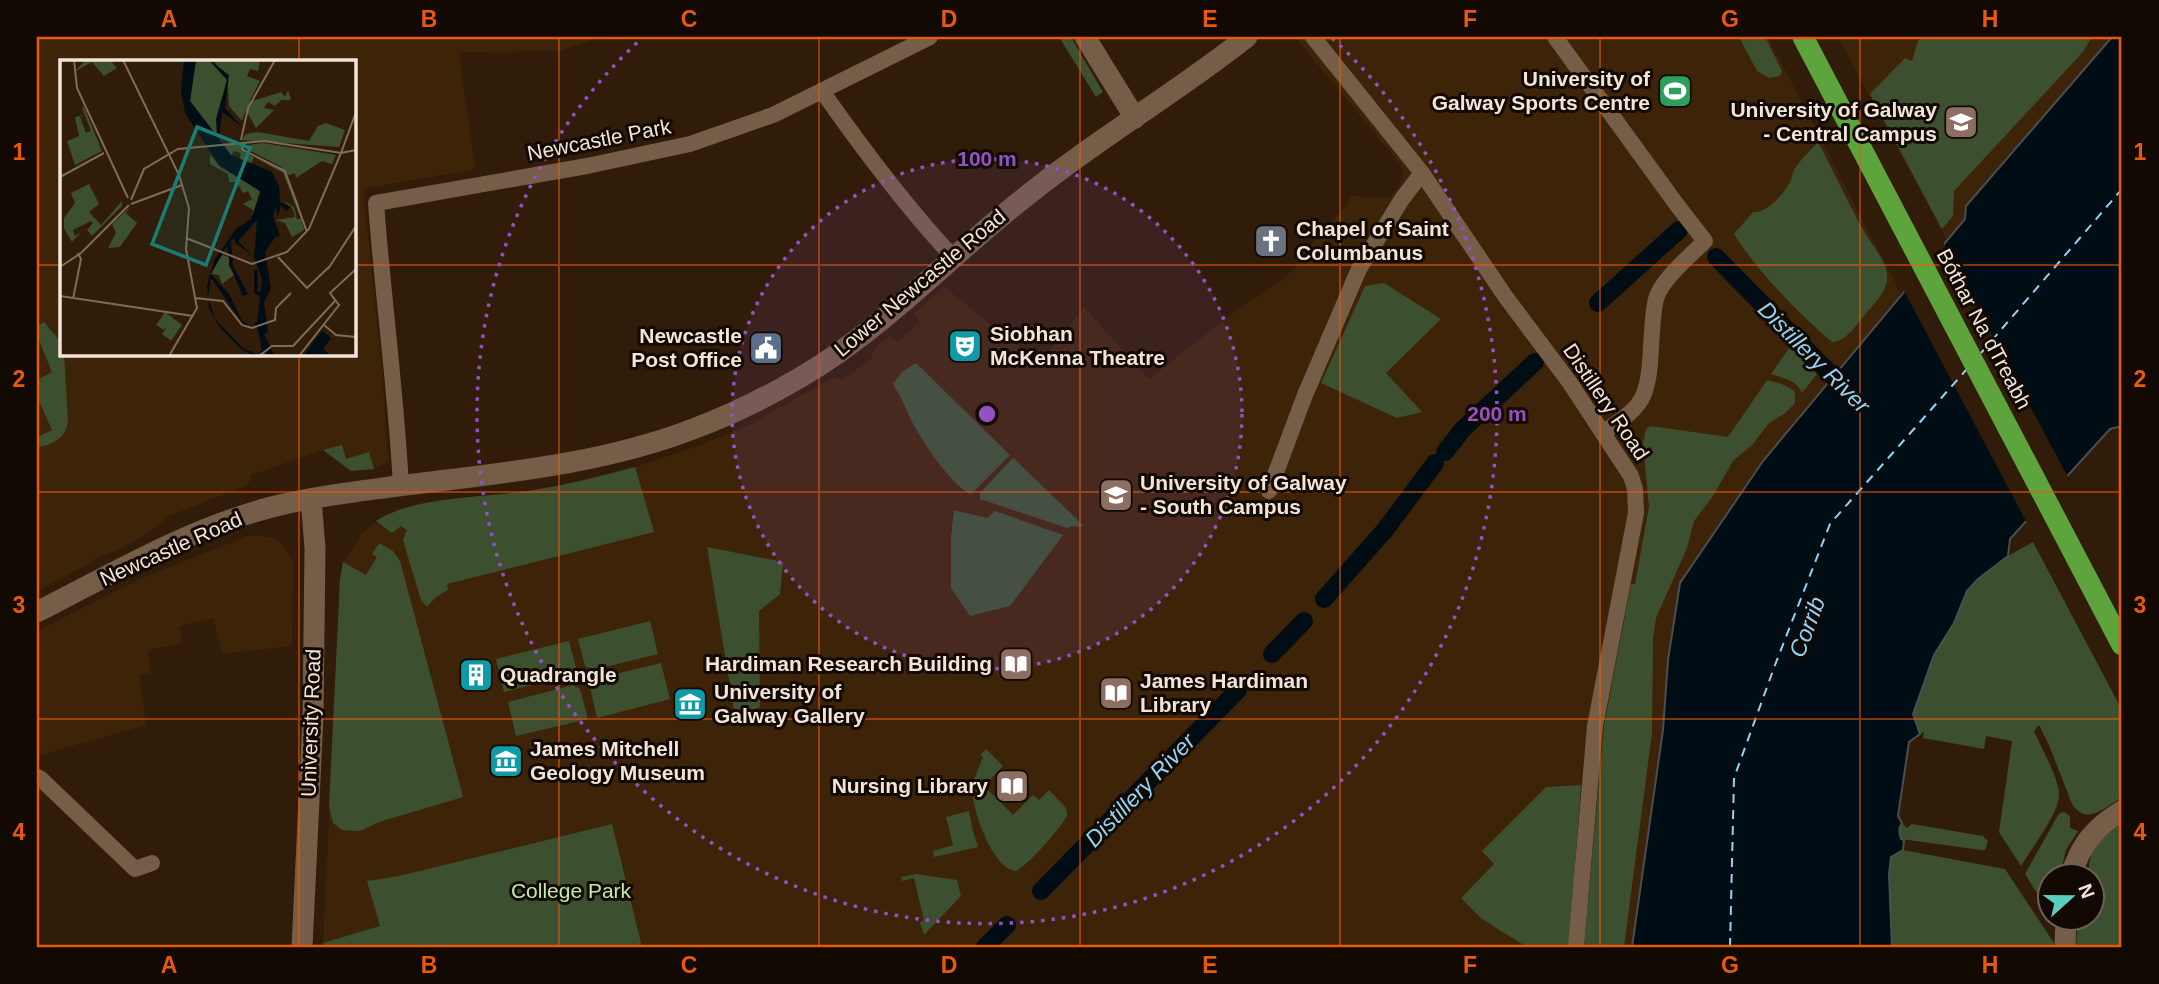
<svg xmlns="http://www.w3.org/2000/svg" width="2159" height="984" font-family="Arial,sans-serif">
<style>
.built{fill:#3d2408;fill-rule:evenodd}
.green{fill:#3c5030}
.water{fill:#000d15;stroke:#494e50;stroke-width:2}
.pier{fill:#301c08}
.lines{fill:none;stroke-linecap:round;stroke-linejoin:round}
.canal{stroke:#000d15;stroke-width:18}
.ferry{stroke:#91d3f6;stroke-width:2;stroke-dasharray:9 7;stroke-linecap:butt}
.street{stroke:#755d47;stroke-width:16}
.secondary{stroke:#755d47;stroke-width:21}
.highway{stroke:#5da43c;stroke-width:21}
.grid{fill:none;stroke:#e8590c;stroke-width:2;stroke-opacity:0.55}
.ring{fill:none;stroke:#9351c4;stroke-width:3.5;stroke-dasharray:3.5 7}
.labels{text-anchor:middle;stroke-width:6;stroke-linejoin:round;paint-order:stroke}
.poi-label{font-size:21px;font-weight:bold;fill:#f2e4d8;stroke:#120903;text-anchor:start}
.street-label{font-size:21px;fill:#f2e4d8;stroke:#120903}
.park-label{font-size:21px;fill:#bfeba5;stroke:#120903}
.water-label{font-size:23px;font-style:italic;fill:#91d3f6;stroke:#120903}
.inset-river{fill:none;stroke:#000d15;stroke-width:3.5}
.inset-road{fill:none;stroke:#7e6c5b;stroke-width:2}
.view{fill:#1a7c73;fill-opacity:0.15;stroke:#1a7c73;stroke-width:3.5}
.inset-edge{fill:none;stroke:#f2e4d8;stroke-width:3.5}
.centre{fill:#9351c4;stroke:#120903;stroke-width:3.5}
.ring-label{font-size:21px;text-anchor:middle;font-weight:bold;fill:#9351c4;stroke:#120903;stroke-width:6;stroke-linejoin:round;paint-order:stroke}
.neatline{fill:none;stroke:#e8590c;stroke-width:2.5}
.grid-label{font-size:23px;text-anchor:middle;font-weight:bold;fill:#e8590c}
</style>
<rect width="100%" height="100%" fill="#301c08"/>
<!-- built -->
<g class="built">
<path d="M37 37H600L560 51 459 52 475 169 363 189 382 370 388 461 374 469 351 471 323 450 251 475 250 481 245 486 169 516 145 535 122 548 96 558 91 563 37 591ZM61 61H354V354H61Z"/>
<path d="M1295 37H1768L1901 294 1763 461 1680 583 1668 660 1663 730 1632 947H323L340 580 343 562 362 534 376 521 399 509 533 490 581 481 635 467 695 447 749 425 827 381 834 378 843 380 871 359 872 354 875 349 889 336 897 343 920 321 914 314 944 287 1040 363 1084 307 1149 379 1238 309 1281 281 1301 262 1317 236 1346 206 1351 196 1390 198 1403 178V173L1400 164Z"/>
<path d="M1838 37H2112L1966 206 1965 219 1947 241Z"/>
<path d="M256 535 276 539 286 549 293 561 292 646 222 654 213 618 179 626 182 643 148 650 151 673 139 675 146 725 37 756V631L137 580 245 537Z"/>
</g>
<!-- green -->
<g class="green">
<path d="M1059 37H1071L1103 92 1096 97Z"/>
<path d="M1739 37H1765L1782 71 1780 76 1769 78 1757 71Z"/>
<path d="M1925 37H2092L2082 53 1954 191 1953 216 1942 229 1870 94 1905 58 1912 61 1918 41Z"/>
<path d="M1818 142C1834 172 1848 203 1865 233 1873 247 1889 263 1887 280 1886 293 1872 306 1864 316 1855 326 1847 341 1832 342 1799 314 1757 271 1734 234L1753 212C1767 213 1783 195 1790 182 1793 177 1792 171 1796 167 1802 158 1811 150 1818 142Z"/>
<path d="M1384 283 1441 319 1386 373 1422 412 1397 418 1321 383 1365 286Z"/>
<path d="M44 322 61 342V354H64L68 421C66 438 53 445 37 447V437L52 430 37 397V380L52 372 37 335V326Z"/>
<path d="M1790 347 1817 374 1802 393C1797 380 1783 378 1771 374Z"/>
<path d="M916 363 1010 455 971 494C950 485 921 439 910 418 905 406 900 395 893 384L902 372Z"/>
<path d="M1767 380C1778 383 1787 385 1795 392V403L1784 414 1769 423 1753 444 1733 461 1713 496 1694 521 1687 548 1656 618 1653 638 1652 733 1624 947H1584L1604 726 1631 584H1635L1649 507 1643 443 1646 429 1650 426 1728 437Z"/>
<path d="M342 445 346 459 369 452 374 469 351 471 323 450Z"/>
<path d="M1013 458 1083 525 1080 527 1072 526 1067 528 980 499V493Z"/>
<path d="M635 467 654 532 447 584 448 590 436 597 427 607 421 600 405 547 403 539 407 530 401 526 392 533 376 521C416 495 487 498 534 490 569 484 602 476 635 467Z"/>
<path d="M954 510 987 518 995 511 1063 535 1010 606 970 616 951 588V537Z"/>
<path d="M2033 542 2122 710V798C2103 808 2087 826 2072 804L2049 745 2039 725 2034 731C2041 747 2058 777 2059 793 2061 811 2031 849 2021 866L1999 832 2012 741 1986 736 1984 749 1923 738 1924 732 1920 734 1913 714 1934 655 1954 623 1967 591 1978 579 2008 556Z"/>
<path d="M379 543 393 551 400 561 463 797 379 822 360 831 342 830 333 823 329 806 340 580 343 562 366 575 377 557 372 554Z"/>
<path d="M707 547 783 562 780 594 759 611 760 707 735 716Z"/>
<path d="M650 621 658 654 593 670 585 666 578 639Z"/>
<path d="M569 641 576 668 570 675 504 692 496 659Z"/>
<path d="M661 663 670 699 597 718 590 687 595 679Z"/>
<path d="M573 685 580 689 588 719 516 736 508 702Z"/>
<path d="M986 749 1003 766 984 786 1013 815 1033 795 1039 800 1049 790 1066 808C1067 814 1068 814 1065 819 1059 830 1026 867 1016 871 992 870 968 801 973 782 976 774 980 765 983 757L980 755Z"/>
<path d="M1581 785 1569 947H1525L1522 944 1482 919 1461 898 1494 864 1482 851 1546 787Z"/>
<path d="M969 811 973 831 978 847 934 857 933 851 953 845 946 817Z"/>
<path d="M2062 812 2066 813 2070 817V828L2078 831 2066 850 2060 875 2050 876V914L2025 874 2058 815Z"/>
<path d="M1902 823 1907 828 1912 824 1983 836 1988 841 1985 850H1981L1901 839 1899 831Z"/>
<path d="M2122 823V947H2076L2078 918H2092V876L2087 875 2093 846Z"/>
<path d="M612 824 642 947H323V943L380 926 367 881 399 876Z"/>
<path d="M1903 850 2005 869 2054 943V947H1892L1889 874 1891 857Z"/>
<path d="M916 874 957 880 961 896 924 935 920 922 924 920 914 878 902 881 901 877Z"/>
</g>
<!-- water -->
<path class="water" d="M2112 37H2122V426L2110 429 2010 539 2008 556 1978 579 1967 591 1954 623 1934 655 1913 714 1920 734 1909 742 1898 816 1902 823C1898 829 1899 832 1901 839L1904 840 1903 850 1891 857 1889 874 1892 947H1632L1663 730 1668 660 1680 583 1763 461 1965 219 1966 206Z"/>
<!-- pier -->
<path class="pier" d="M1942 241 2069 479 2028 525 1902 287Z"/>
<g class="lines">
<!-- canal -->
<g class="canal">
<path d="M1716 257 1848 392"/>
<path d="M1598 303 1679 230"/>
<path d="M1445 452 1463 429 1535 362"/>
<path d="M1324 599 1385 530 1435 463"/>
<path d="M1272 654 1304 621"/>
<path d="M1041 891 1238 690"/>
<path d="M985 947 1007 925"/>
</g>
<!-- ferry -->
<g class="ferry">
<path d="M1981 353 2122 189"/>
<path d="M1730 947 1734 778 1775 665 1830 524 1966 370"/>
</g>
<!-- street -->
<g class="street">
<path d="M1313 37 1422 173 1505 296 1570 383 1631 476 1635 489 1636 513 1595 726 1576 947"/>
<path d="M1555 37 1677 205 1705 241C1691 255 1661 280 1656 299 1649 326 1654 372 1643 396 1636 412 1616 423 1603 433"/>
<path d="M822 91C862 148 905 206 953 257"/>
<path d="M401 486C396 391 383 298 376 203L587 166 690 144 773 115 930 37"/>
<path d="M1269 491 1305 395 1359 269 1402 199 1422 173"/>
<path d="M37 777 41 779 135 869 152 863"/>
</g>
<!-- secondary -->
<g class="secondary">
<path d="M1085 37 1135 118"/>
<path d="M37 612C112 574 186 530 268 508 306 498 345 493 383 488 488 474 594 467 693 429 747 409 811 375 856 340 915 296 966 243 1024 198 1095 140 1175 94 1247 37"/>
<path d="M2071 876C2080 845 2095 827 2122 811"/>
<path d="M302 947 313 716 315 548 311 499"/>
<path d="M2065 947 2066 918"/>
</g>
<!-- highway -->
<path class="highway" d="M1803 37 2122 645"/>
</g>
<!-- grid -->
<path class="grid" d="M299 37V61M559 37V947M819 37V947M1080 37V947M1340 37V947M1600 37V947M1860 37V947M37 265H61M354 265H2122M299 354V947M37 492H2122M37 719H2122"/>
<!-- distance rings -->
<circle cx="987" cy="414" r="255" fill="#9351c4" fill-opacity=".12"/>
<g class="ring">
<circle cx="987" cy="414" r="255"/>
<path d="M1332 38A510 510 0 1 1 642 38"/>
</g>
<!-- icons -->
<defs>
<g id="stadium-square" transform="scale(1.75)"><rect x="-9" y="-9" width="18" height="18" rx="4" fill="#2e9e5b" stroke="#120903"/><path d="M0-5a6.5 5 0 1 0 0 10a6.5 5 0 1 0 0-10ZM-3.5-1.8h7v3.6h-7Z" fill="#fff"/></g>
<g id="university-square" transform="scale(1.75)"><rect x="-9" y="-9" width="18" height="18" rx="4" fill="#8d6e63" stroke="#120903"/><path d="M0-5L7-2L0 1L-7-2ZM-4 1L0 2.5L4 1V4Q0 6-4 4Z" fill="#fff"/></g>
<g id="church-square" transform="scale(1.75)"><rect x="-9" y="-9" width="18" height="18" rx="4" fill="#6b7280" stroke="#120903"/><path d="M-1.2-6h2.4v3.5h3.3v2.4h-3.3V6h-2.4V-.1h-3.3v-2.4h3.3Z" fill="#fff"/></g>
<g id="theatre-square" transform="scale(1.75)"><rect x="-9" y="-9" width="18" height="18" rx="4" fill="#0f9aa8" stroke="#120903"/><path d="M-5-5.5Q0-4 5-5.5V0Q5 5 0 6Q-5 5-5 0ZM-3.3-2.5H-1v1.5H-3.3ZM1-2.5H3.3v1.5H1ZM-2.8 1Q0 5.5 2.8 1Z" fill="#fff"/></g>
<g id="civic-square" transform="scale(1.75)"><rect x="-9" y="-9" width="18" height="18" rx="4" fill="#5c6f8a" stroke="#120903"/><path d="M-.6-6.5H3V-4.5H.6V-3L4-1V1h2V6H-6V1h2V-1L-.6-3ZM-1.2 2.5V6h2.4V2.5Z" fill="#fff"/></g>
<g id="library-square" transform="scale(1.75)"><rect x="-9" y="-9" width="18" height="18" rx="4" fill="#8d6e63" stroke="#120903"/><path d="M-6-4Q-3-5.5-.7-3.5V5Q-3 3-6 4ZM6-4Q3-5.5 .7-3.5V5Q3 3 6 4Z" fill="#fff"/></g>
<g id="building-square" transform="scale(1.75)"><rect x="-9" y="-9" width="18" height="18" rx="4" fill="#0f9aa8" stroke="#120903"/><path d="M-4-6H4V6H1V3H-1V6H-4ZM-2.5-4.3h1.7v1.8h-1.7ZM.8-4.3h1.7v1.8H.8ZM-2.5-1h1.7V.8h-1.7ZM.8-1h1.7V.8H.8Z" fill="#fff"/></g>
<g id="museum-square" transform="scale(1.75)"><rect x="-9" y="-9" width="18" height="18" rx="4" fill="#0f9aa8" stroke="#120903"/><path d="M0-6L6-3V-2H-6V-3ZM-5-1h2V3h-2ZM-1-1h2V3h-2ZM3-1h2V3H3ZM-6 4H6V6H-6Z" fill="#fff"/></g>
</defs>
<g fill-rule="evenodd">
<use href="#stadium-square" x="1675" y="91"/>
<use href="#university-square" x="1961" y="122"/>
<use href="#church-square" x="1271" y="241"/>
<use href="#theatre-square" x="965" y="346"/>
<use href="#civic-square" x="766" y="348"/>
<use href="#university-square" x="1116" y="495"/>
<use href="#library-square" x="1016" y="664"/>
<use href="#building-square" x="476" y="675"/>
<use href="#library-square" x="1116" y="693"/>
<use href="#museum-square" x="690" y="704"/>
<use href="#museum-square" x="506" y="761"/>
<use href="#library-square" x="1012" y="786"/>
</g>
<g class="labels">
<!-- poi labels -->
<g class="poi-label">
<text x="1650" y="86" text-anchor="end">University of<tspan x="1650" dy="24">Galway Sports Centre</tspan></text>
<text x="1937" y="117" text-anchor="end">University of Galway<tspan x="1937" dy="24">- Central Campus</tspan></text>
<text x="1296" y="236">Chapel of Saint<tspan x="1296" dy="24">Columbanus</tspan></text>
<text x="990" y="341">Siobhan<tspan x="990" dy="24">McKenna Theatre</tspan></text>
<text x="742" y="343" text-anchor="end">Newcastle<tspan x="742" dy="24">Post Office</tspan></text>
<text x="1140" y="490">University of Galway<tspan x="1140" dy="24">- South Campus</tspan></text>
<text x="992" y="671" text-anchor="end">Hardiman Research Building</text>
<text x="500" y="682">Quadrangle</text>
<text x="1140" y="688">James Hardiman<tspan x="1140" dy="24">Library</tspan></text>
<text x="714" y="699">University of<tspan x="714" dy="24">Galway Gallery</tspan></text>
<text x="530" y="756">James Mitchell<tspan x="530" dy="24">Geology Museum</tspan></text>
<text x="988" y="793" text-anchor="end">Nursing Library</text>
</g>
<!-- street labels -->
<g class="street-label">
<text transform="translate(599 140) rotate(-11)" y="7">Newcastle Park</text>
<text transform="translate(920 283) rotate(-40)" y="7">Lower Newcastle Road</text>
<text transform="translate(1984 329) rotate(62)" y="7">Bóthar Na dTreabh</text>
<text transform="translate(1606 402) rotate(56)" y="7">Distillery Road</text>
<text transform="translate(171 549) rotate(-24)" y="7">Newcastle Road</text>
<text transform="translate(311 723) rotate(-88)" y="7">University Road</text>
</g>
<!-- park labels -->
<g class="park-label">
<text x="571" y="898">College Park</text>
</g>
<!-- water labels -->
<g class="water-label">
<text transform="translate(1814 357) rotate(45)" y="8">Distillery River</text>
<text transform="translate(1807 627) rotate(-69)" y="8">Corrib</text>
<text transform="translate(1140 790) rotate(-46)" y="8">Distillery River</text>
</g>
</g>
<!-- overview -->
<g transform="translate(60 60)">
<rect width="296" height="296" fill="#301c08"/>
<path d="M26 0H50L57 8 44 16 32 2 14 12ZM136 0H149L166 17 153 0H200L198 11 190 9 187 16 200 21 189 42 221 32 225 37 228 30 231 40H221L215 46 208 42 204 48 214 50 196 68 186 50 182 61 169 46 167 19 156 76 130 41ZM24 47 42 91 15 105 7 81 19 76 15 57 23 55 20 57 26 73 31 71 22 48 12 53ZM266 63 285 70 279 87 182 80 186 74 198 72 249 81 258 66ZM203 83 276 95 272 104 262 101 236 118 235 113 229 115 220 106 181 86ZM178 84 185 93 225 111 238 143 242 160 244 170 232 177 225 163 216 160 235 157 232 148 222 140 234 147 237 159H241L223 113 194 97 191 104 179 100 181 93 174 91 171 96 165 90 164 85ZM150 94 160 107 200 130 192 157 193 150 183 144 192 139 188 131 183 133 176 122H169L168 114 150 104ZM29 124 39 144 29 152 41 165 62 141V146L32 176 27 170 33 163 31 161 13 170 15 176 21 172 12 182 4 168V158L15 143 11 133ZM69 148 66 153 77 163 60 187 48 188 56 173 52 164ZM160 194 171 198 168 204 174 215 162 224 159 215 151 214ZM105 252 122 265 111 281 102 274 108 266 104 270 96 265Z" fill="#3c5030"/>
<path d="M124 0H136L130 41 157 76 156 59 167 20 149 0 169 15 165 48 182 67 162 52 159 79 171 95 212 112 219 126 220 142 231 147 226 151 221 145 218 156 216 147 213 156 220 177 216 176 205 192 211 228 204 242 208 272 204 274 215 296 202 292 193 296 180 288 158 265 149 248 147 225 155 199 176 169 191 159 201 132 159 105 125 53 121 31ZM197 160 194 198 202 219 197 262 191 266 182 261 169 234 151 214 167 186 170 206 183 236 188 234 173 206 171 181 174 178 176 183 192 195 178 181ZM151 218 184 265H197L202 290 197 294 183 288 155 259 148 237ZM262 271 271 278 263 289 271 296H243Z" fill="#000d15" fill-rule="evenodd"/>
<path class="inset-river" d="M132 0 126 41 151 81M155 89 170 107 204 120 215 148M196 210V232L201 235"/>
<path class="inset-road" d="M14 0 17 28 68 138M63 0 119 115 129 148 126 189 137 248 109 296M181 80 188 48 215 0M180 83 183 90 225 111 247 172M0 117 44 93M71 140 84 109 118 89 204 81 281 93 296 52M71 144 122 125M126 178 192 204 227 192 249 169 281 93 296 90M218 197 247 228 270 206M0 207 21 193 69 145M268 209 296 166M0 236 133 256M135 238 163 241 182 265 192 268 215 260 216 248 231 233M13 239 21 199 18 193M264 265 276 275 296 277M221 286H233L275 241M199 296 212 286H221M239 296 279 245 270 233 296 209"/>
<path class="view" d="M137 67 190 88 146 205 92 184Z"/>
<rect width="296" height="296" class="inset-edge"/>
</g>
<circle cx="987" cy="414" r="10" class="centre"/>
<g class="ring-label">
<text x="987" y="166">100 m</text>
<text x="1497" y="421">200 m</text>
</g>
<!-- border -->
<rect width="2159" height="984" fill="none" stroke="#120903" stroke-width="77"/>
<!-- north arrow -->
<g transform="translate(2071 897) rotate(69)"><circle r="33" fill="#120903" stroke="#6c6158" stroke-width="2"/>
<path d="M0-5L12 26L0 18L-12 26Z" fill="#59cebe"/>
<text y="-10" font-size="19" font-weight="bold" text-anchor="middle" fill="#f2e4d8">N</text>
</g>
<rect x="38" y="38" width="2082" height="908" class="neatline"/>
<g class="grid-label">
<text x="169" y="27">A</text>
<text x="429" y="27">B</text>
<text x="689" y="27">C</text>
<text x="949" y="27">D</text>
<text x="1210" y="27">E</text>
<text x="1470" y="27">F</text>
<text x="1730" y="27">G</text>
<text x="1990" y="27">H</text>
<text x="19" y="160">1</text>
<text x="2140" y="160">1</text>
<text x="19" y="387">2</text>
<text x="2140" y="387">2</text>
<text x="19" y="613">3</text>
<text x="2140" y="613">3</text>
<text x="19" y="840">4</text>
<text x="2140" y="840">4</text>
<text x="169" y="973">A</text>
<text x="429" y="973">B</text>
<text x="689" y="973">C</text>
<text x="949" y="973">D</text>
<text x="1210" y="973">E</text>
<text x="1470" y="973">F</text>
<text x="1730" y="973">G</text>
<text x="1990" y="973">H</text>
</g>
</svg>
